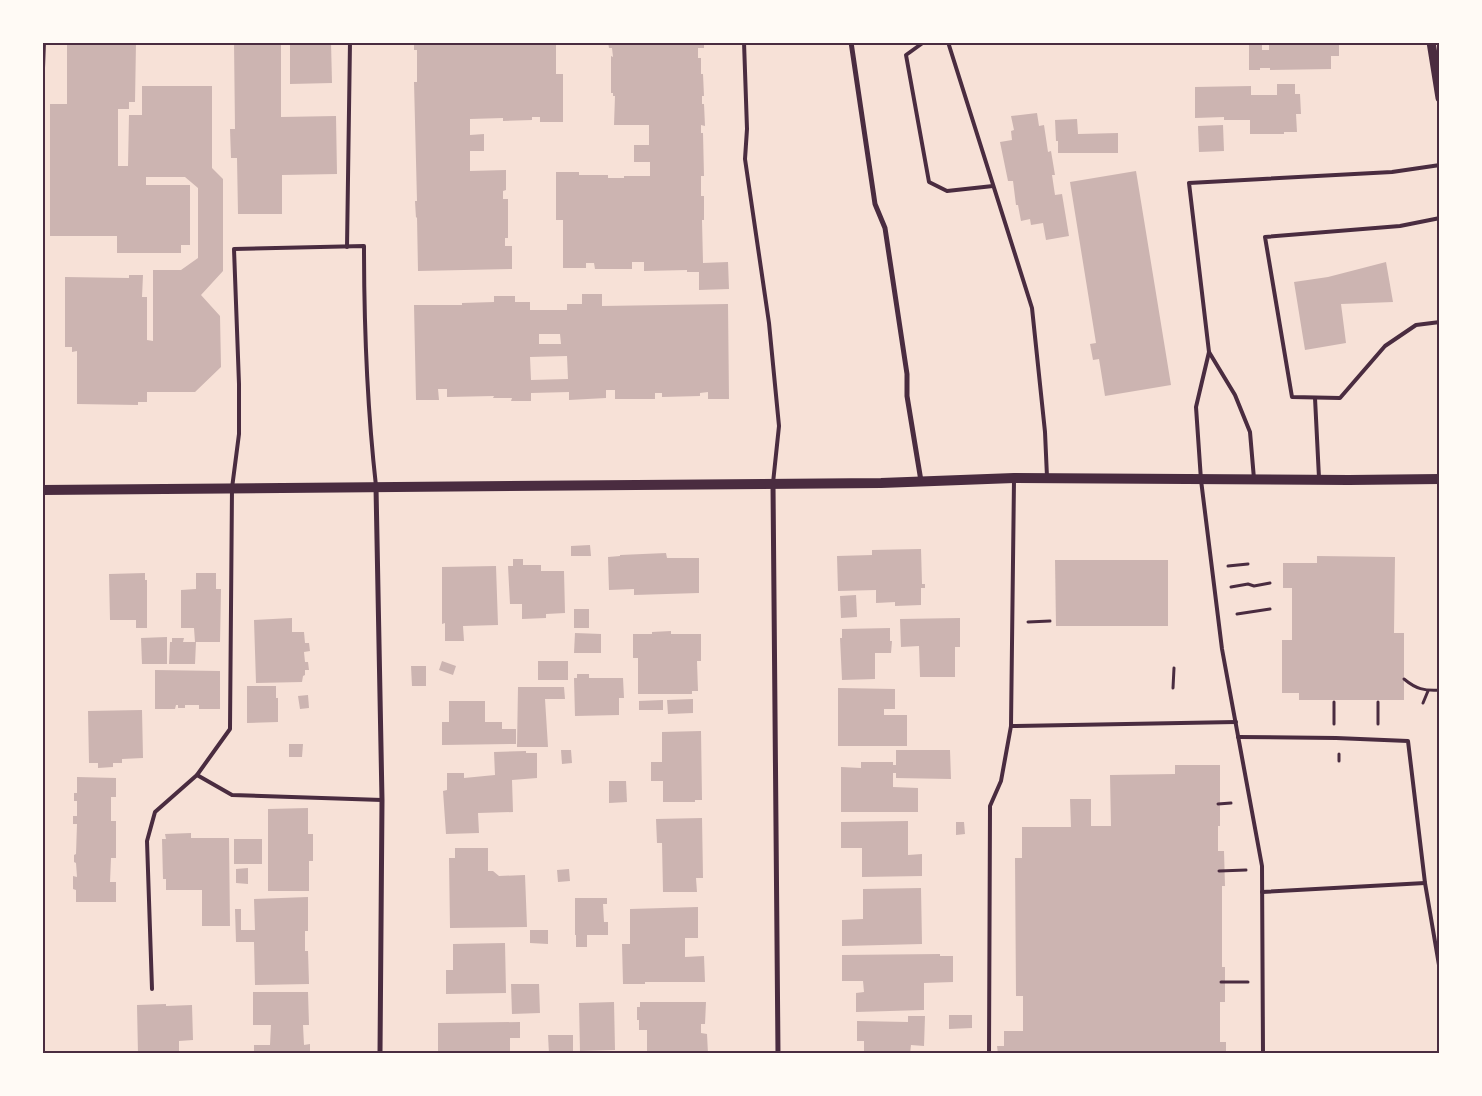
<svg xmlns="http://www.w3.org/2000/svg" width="1482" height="1096" font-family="Poppins,sans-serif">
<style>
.building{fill:#ccb4b1;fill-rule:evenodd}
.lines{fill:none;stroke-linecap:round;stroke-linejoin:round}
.path{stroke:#4a2c40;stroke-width:3}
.service{stroke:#4a2c40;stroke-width:4}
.minor{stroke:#4a2c40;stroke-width:5}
.tertiary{stroke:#4a2c40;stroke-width:9}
.secondary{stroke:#4a2c40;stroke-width:10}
.neatline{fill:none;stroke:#4a2c40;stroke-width:2}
</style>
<rect width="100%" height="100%" fill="#f7e1d7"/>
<!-- building -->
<g class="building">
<path d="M67 42H136L135 102H129V109H118V166H128L129 115H142V86H212V168L223 179V271L201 295 220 316 221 367 195 392H147V402H138V405L77 404V351L72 352V347H65V277L129 278V275H143L142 297H147V340L153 341V270H181L198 258V188L185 177H146V185H190V245H181V253H117V236H50V104H67Z"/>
<path d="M234 42H281V117L336 116 337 174 282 175V214H238L237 158H231L230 129H235Z"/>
<path d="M290 42H331L332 83 290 84Z"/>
<path d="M414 42H556V74H563V122H540V117H532V120L503 121V118L470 119V135L484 134V151H470V171L506 170V190L503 191V199H508V238H505V246H512V269L418 271 417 217 416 218 415 201H417L414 82H417V50H414Z"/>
<path d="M608 42H704V48H698V58H701V74H703L704 96H702V104H704L705 126 701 125V133H703L704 176H701V196H704V220H702L703 263 728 262 729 289 699 290V272H687V270L644 271V262H632V269H595L594 263H586V268H563V220H556V172H579V175H608V178H624V176H650V162H634V145H649V125H614L615 96H613V93H611V56L613 57 612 48H609Z"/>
<path d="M1269 42H1339V56H1331V69L1270 70V68H1260V70H1249V44H1262V50H1269Z"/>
<path d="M1277 84H1295V94H1300L1301 114H1296L1297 132H1284V134H1250V120H1224V117L1195 118V87L1251 86V95H1277Z"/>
<path d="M1037 113 1039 126 1044 125 1048 152 1051 151 1055 175H1052L1055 195 1062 194 1069 236 1046 240 1043 223 1031 225 1030 219 1021 221 1018 205H1016L1013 181H1008L1000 142 1012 140 1011 131 1014 130 1011 116Z"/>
<path d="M1077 119 1078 134 1118 133V153H1058V141H1056L1055 120Z"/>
<path d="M1223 125 1224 151 1199 152 1198 126Z"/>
<path d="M1136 171 1171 385 1105 396 1099 359 1093 360 1090 344 1096 343 1070 182Z"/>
<path d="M1386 262 1393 302 1341 304 1346 343 1305 350 1294 282 1328 277Z"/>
<path d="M582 294H602V306L728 304 729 399H708V392L700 393V396L662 397V393H655V399H615V390H606V398L569 400V392L531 393V401H511L512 398H493L494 396 447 397V389H438L439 400H416L414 305H462V303L494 302V296H515V302H530V310H567V304H582ZM539 334H560L561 344H539ZM567 356 568 379 531 380 530 357Z"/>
<path d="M590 545 591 556H571V546Z"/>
<path d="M921 549 922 584H925V588H921V605L895 606V602L876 603V590L838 591 837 556 872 555V550Z"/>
<path d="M666 553 667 558H699V593L634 595V589L609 590 608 557 620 556V555Z"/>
<path d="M1317 556 1395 557 1394 633H1404V700H1299V693H1282V640H1292V588H1283V563H1317Z"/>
<path d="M513 559H523V565H541V571H564L565 613 546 614V618L522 619V604H510L508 566H513Z"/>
<path d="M1055 560H1168V626H1056Z"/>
<path d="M496 566 498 625 463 626 464 641H445V623L442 624V567Z"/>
<path d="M145 573V580H147V628H136V620H110L109 574Z"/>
<path d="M196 573H216V589H221L220 642H195L194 628H181V590L196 589Z"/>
<path d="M856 595 857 617 841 618 840 596Z"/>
<rect x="574" y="609" width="15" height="19"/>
<path d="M292 618V632H304L305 643H309L310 651 304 652 305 662H308L309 670H305V675L303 676 302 682 256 683 254 620Z"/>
<path d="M960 618V647H955V677H920L919 646 901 647 900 619Z"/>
<path d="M890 628V641H892L891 653H875V679L842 680 840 638H842V629Z"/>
<path d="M671 631V634H701V661H697L698 691H692V694H638V658H633V634H652V632Z"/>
<path d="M575 633 601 634V653H574Z"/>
<path d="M167 637V664H142L141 638Z"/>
<path d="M172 638H184L183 642H196L195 664H169L170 642H172Z"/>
<path d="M442 661 456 666 453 675 439 670Z"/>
<rect x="538" y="661" width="30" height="19"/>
<path d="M411 666H426V686H412Z"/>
<path d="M155 670 220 671V709H199V705H185V708H178V705H176L175 709H155Z"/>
<path d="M577 674H589V678H623L624 698H619V715L575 716 574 678H577Z"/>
<path d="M247 686H276V698H278V722L247 723Z"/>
<path d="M518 687H564L565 699H545L548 747H517Z"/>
<path d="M838 688 895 689V709H884V715H907V746H838Z"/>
<path d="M308 695 309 708 300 709 298 696Z"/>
<path d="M693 699V713L668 714 667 700Z"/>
<path d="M663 700V710H639V701Z"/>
<path d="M449 701H485V722H502V729H516V744L442 745V722H449Z"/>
<path d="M142 710 143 758 122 759V763H113V767L98 768V763H89L88 711Z"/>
<path d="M701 731 702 800H695V802H663V781H651V762H662V732Z"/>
<path d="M289 744H303L302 757H289Z"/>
<path d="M561 750H571L572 763 562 764Z"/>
<path d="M896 750H950L951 779 896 778V773H893V787L918 788V812H841V767L861 768V762H893V765H896Z"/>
<path d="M526 751V753H537V778L512 780 513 812 478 813 479 833 446 834 443 791 447 790V773H464V778L495 775 494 752Z"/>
<path d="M1175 765H1220V826H1218V851H1224L1225 886H1222V967H1225V1002H1220V1042H1226V1054H998L997 1046H1004V1031H1023V996H1016L1015 858H1022V827H1071L1070 799H1091V826H1111L1110 775 1175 774Z"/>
<path d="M77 777 116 778V797H111V821H116V858H111L110 882H116V902H76V890L73 889V876L77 877 76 863 74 862V855L76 854 77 824H73V816H77V801H74V793H77Z"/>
<path d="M609 781H626L627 802 609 803Z"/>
<path d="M308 808V834H313V861H309V891H268V809Z"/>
<path d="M702 818 703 878H696L697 892H663L662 843H657L656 819Z"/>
<path d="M908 821V855L922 854V876L862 877V848H841V822Z"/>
<path d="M956 822H964L965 834 956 835Z"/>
<path d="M191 833V838H229L230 926H202V890H166V879H163L162 839H166L165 834Z"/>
<rect x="234" y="839" width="28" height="25"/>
<path d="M455 848H488V871H493L499 876 525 875 527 927 450 928 449 858H455Z"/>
<path d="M248 868V884L236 883V869Z"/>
<path d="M569 869 570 881 558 882 557 870Z"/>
<path d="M921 888 922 944 842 946V920L863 919V889Z"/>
<path d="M308 897V931H305V951H308L309 984 255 985 254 942H236L235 909H241V930H255L254 899Z"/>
<path d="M575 898H607V904H603L604 922H608V935H587V947H576V935H575Z"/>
<path d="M698 907V938H685V957L704 956 705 982H645V984H623L622 944H630V909Z"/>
<path d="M530 930H548V944L530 943Z"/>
<path d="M505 943 506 993 446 994V970H453V944Z"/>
<path d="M940 954V956H953V982L924 983V1010L856 1012V993L864 992 863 981H842V955Z"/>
<path d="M511 984H539L540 1013 512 1014Z"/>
<path d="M253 992H308L309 1025H303L304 1045 310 1044V1054H254V1045H270L271 1025H253Z"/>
<path d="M614 1002 615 1050 580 1051 579 1003Z"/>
<path d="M640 1002H706L705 1024H701V1033L707 1034 708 1054H647V1030H639V1020H637V1007H640Z"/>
<path d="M166 1004V1006L192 1005 193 1040 179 1041V1054H138L137 1005Z"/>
<path d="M949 1015H972V1028L949 1029Z"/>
<path d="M908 1016H925L924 1046 911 1045 910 1054H864V1041H857V1021L908 1022Z"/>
<path d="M520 1022V1038H510V1054H438V1023Z"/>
<path d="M548 1035H573V1054H549Z"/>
</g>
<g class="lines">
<!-- path -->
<g class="path">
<path d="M1228 566 1248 564"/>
<path d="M1231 587 1248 584 1254 586 1270 583"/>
<path d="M1237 614 1270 609"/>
<path d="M1028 622 1050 621"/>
<path d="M1404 679C1416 689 1424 691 1440 690"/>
<path d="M1173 688 1174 668"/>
<path d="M1423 703 1428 691"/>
<path d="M1334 724V702"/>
<path d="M1378 724V702"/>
<path d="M1339 754V761"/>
<path d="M1218 804 1231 803"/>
<path d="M1219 871 1246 870"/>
<path d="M1221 982H1248"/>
</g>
<!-- service -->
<g class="service">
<path d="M744 42 747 129 745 159 769 323 779 426 773 483"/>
<path d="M924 42 906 55 929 182 947 191 993 186"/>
<path d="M948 42 1032 308 1045 432 1047 477"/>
<path d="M42 94 44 42"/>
<path d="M1440 218 1400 226 1265 237 1292 397 1340 398 1385 346 1416 325 1440 322"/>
<path d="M347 247 350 42"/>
<path d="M1209 352 1235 395 1250 432 1254 479"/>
<path d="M1315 398 1319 478"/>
<path d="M1011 726 1236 722"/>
<path d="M1238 737 1336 738 1408 741 1425 883 1440 971"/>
<path d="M197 775 232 795 382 800"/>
<path d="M1262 892 1425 883"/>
<path d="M152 989 147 841 155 812 197 775 230 729 232 488 239 434V384L234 249 364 246C364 327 367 406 376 486"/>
<path d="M989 1054 990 806 1001 781 1011 726 1014 480"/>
<path d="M1263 1054 1262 866 1222 649 1201 480 1196 407 1209 352 1189 183 1392 172 1440 165"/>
</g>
<!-- minor -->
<g class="minor">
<path d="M851 42 875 204 885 228 907 374V396L921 481"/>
<path d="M773 484 778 1054"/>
<path d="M376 487 382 800 380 1054"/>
</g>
<!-- tertiary -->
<path class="tertiary" d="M1431 42 1440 98"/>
<!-- secondary -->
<path class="secondary" d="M42 490 881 483 1014 478 1349 480 1440 479"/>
</g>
<!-- border -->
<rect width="1482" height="1096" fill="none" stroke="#fffaf5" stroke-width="88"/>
<rect x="44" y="44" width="1394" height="1008" class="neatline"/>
</svg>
